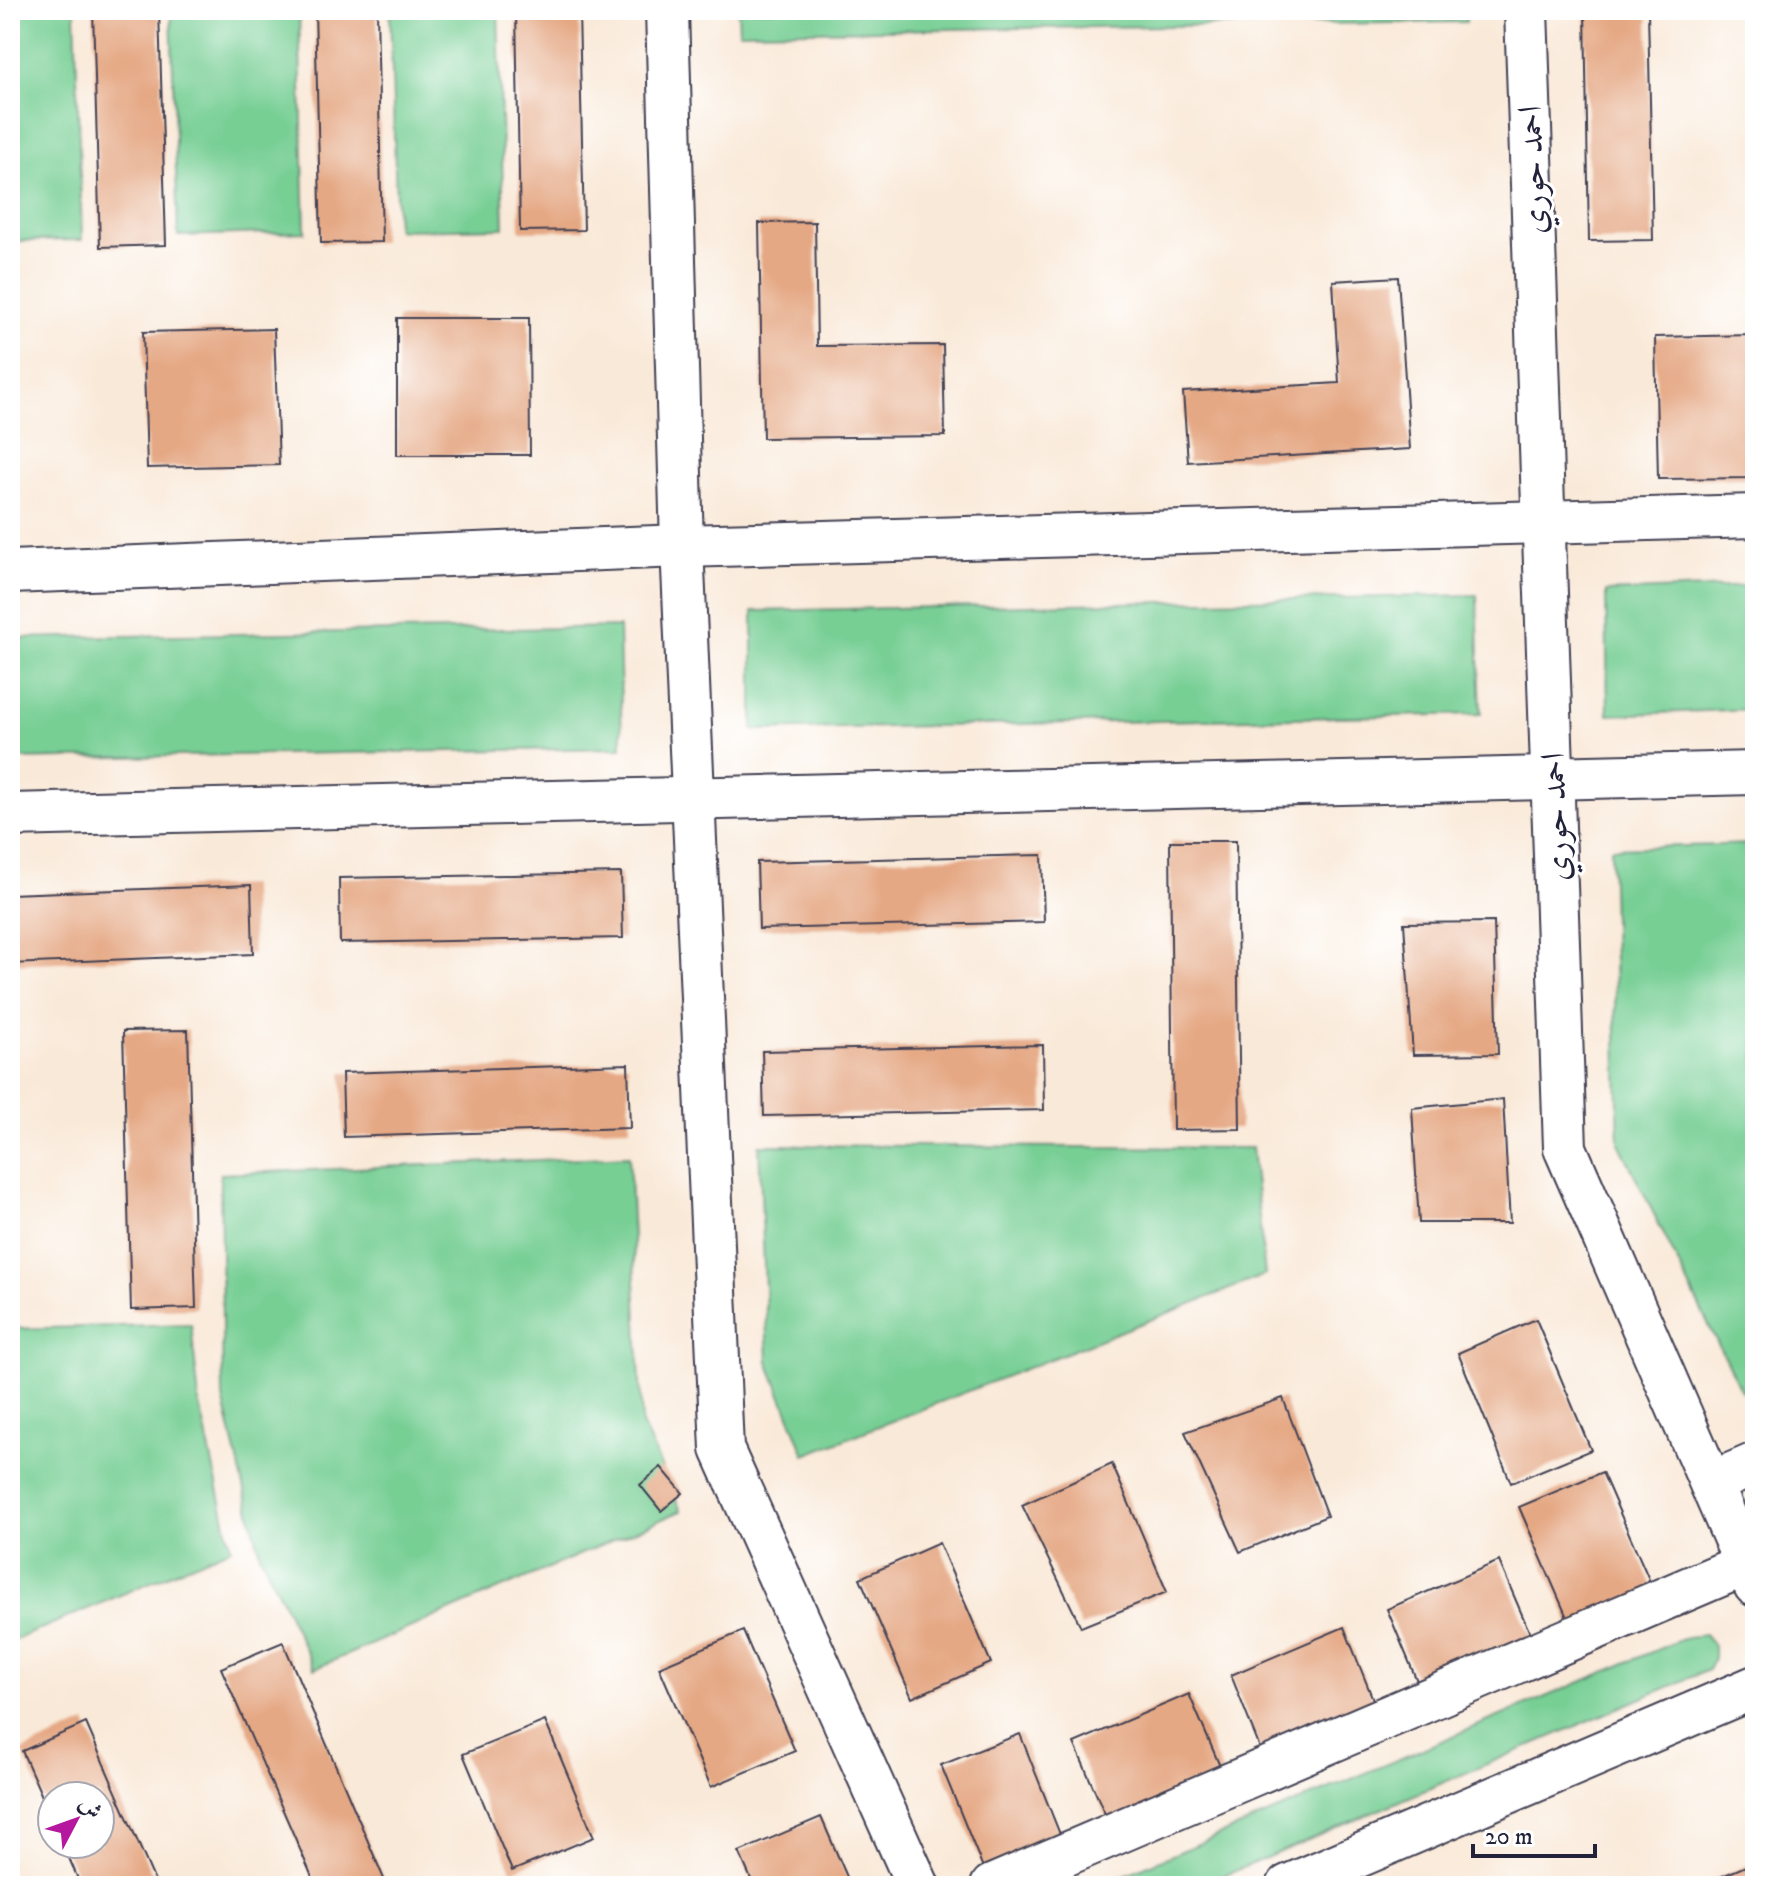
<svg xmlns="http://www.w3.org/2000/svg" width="1765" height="1896" font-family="'IM FELL DW Pica',Amiri,serif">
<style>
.green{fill:#77cf94;stroke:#4c7868;stroke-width:2}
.building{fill:#e5a884}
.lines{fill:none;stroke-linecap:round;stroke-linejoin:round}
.minor-casing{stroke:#424053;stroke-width:46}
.minor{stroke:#fff;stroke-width:42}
.labels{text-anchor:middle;stroke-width:6;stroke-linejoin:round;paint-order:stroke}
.street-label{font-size:34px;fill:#22223b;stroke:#fff}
</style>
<rect width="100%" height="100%" fill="#fff"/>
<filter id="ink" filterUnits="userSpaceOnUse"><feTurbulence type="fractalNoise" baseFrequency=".0125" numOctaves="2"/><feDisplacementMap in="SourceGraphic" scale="16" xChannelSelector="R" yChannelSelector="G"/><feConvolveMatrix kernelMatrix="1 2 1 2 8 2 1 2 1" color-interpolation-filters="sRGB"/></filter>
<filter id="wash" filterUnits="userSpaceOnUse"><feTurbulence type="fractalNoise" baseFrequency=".006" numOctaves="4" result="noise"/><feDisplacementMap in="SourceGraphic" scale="32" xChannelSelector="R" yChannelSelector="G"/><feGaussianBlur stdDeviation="1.8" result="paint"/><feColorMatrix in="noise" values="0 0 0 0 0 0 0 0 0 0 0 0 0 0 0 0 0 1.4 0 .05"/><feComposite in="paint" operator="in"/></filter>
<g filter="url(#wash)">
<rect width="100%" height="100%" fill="#f9e9d8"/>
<!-- green -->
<g class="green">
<path d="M10 10H75L82 240 10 241Z"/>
<path d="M171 10H299L305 232 178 236Z"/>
<path d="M390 10H498L504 228 397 230Z"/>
<path d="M738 10H1465L1466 22 739 32Z"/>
<path d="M1755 586V709L1608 715 1606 592Z"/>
<path d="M1477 595 1481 714 753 730V611Z"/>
<path d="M619 627 622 748 10 759V638Z"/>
<path d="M1755 844V1385L1741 1391 1619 1143 1611 848Z"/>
<path d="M759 1145 1252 1148 1265 1275 805 1455 768 1362Z"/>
<path d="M629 1156 642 1424 681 1511 314 1669 260 1554 223 1398 220 1174Z"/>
<path d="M191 1324 199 1401 231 1548 10 1642V1329Z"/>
<path d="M1705 1635 1714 1646V1658L1708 1670 1200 1886H1099L1687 1637Z"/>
</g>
<g id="blocks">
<!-- building -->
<g class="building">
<path d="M93 10H159L166 245 100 247Z"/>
<path d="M315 10H377L382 242 321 243Z"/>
<path d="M516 10H579L584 230 520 231Z"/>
<path d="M1585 10H1648L1653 240 1589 241Z"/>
<path d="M815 222 817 346 943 345 945 436 763 438 759 223Z"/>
<path d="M1398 277 1410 449 1188 462 1183 392 1339 383 1333 281Z"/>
<path d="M397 318H529L530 455H397Z"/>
<path d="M274 329 279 465 147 468 143 332Z"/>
<path d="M1755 335V478L1658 479 1655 337Z"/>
<path d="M1170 841H1236L1240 1129 1173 1130Z"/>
<path d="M1042 855 1044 922 759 929 757 862Z"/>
<path d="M621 873 623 938 340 943 339 878Z"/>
<path d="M251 885 253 954 10 964V894Z"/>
<path d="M1494 922 1498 1054 1413 1055 1404 923Z"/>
<path d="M188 1030 196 1308 131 1310 123 1031Z"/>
<path d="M1043 1045 1044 1110 764 1116 762 1051Z"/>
<path d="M628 1064 630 1128 344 1137 342 1073Z"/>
<path d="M1503 1099 1510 1223H1419L1412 1108Z"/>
<path d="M1536 1319 1591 1450 1511 1483 1458 1353Z"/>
<path d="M1283 1398 1327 1516 1240 1552 1185 1432Z"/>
<path d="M1112 1464 1167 1592 1081 1627 1022 1505Z"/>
<path d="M661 1467 683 1493 661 1511 640 1485Z"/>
<path d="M1602 1472 1655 1593 1572 1629 1519 1507Z"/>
<path d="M939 1543 991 1663 912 1698 860 1578Z"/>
<path d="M1499 1561 1535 1645 1422 1693 1387 1609Z"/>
<path d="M1344 1627 1378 1712 1265 1761 1231 1675Z"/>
<path d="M743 1631 795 1751 711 1787 659 1667Z"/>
<path d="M283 1642 387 1886H316L221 1668Z"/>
<path d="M1189 1694 1225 1778 1111 1828 1074 1743Z"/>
<path d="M545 1721 594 1837 512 1871 463 1754Z"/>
<path d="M86 1723 157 1886H81L63 1844H100V1796H52V1819L22 1751Z"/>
<path d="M1020 1734 1065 1847 988 1880 941 1765Z"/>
<path d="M821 1817 851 1886H754L739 1852Z"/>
<path d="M1755 1862V1886H1699Z"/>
</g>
</g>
</g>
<g filter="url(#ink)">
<use href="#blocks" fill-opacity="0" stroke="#424053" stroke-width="2"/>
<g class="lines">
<!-- minor casing -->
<g class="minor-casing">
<g id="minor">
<path d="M667 10 682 546 722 1449 918 1886"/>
<path d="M1526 10 1565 1148 1755 1585"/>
<path d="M10 572 682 546 1755 516"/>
<path d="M10 815 1755 773"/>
<path d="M1711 1483 1755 1464"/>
<path d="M992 1886 1746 1564"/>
<path d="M1288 1886 1755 1687"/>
</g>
</g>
<!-- minor -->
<use href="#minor" class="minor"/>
</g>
</g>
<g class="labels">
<!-- street labels -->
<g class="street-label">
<text transform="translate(1531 170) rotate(-92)" y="12">احمد حوري</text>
<text transform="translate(1554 817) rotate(-92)" y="12">احمد حوري</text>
</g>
</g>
<!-- margin -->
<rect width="1765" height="1896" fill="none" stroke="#fff" stroke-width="40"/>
<!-- north arrow -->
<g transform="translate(76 1820) rotate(49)"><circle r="38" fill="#ffffff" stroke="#a7a7b1" stroke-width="2"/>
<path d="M0-6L14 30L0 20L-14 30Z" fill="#b5179e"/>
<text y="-12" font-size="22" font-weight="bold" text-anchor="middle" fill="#22223b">ش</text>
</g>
<!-- scale -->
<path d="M1473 1844v12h122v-12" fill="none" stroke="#22223b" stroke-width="4"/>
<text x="1485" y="1844" font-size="24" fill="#22223b" stroke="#ffffff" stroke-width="6" paint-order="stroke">20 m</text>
</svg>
